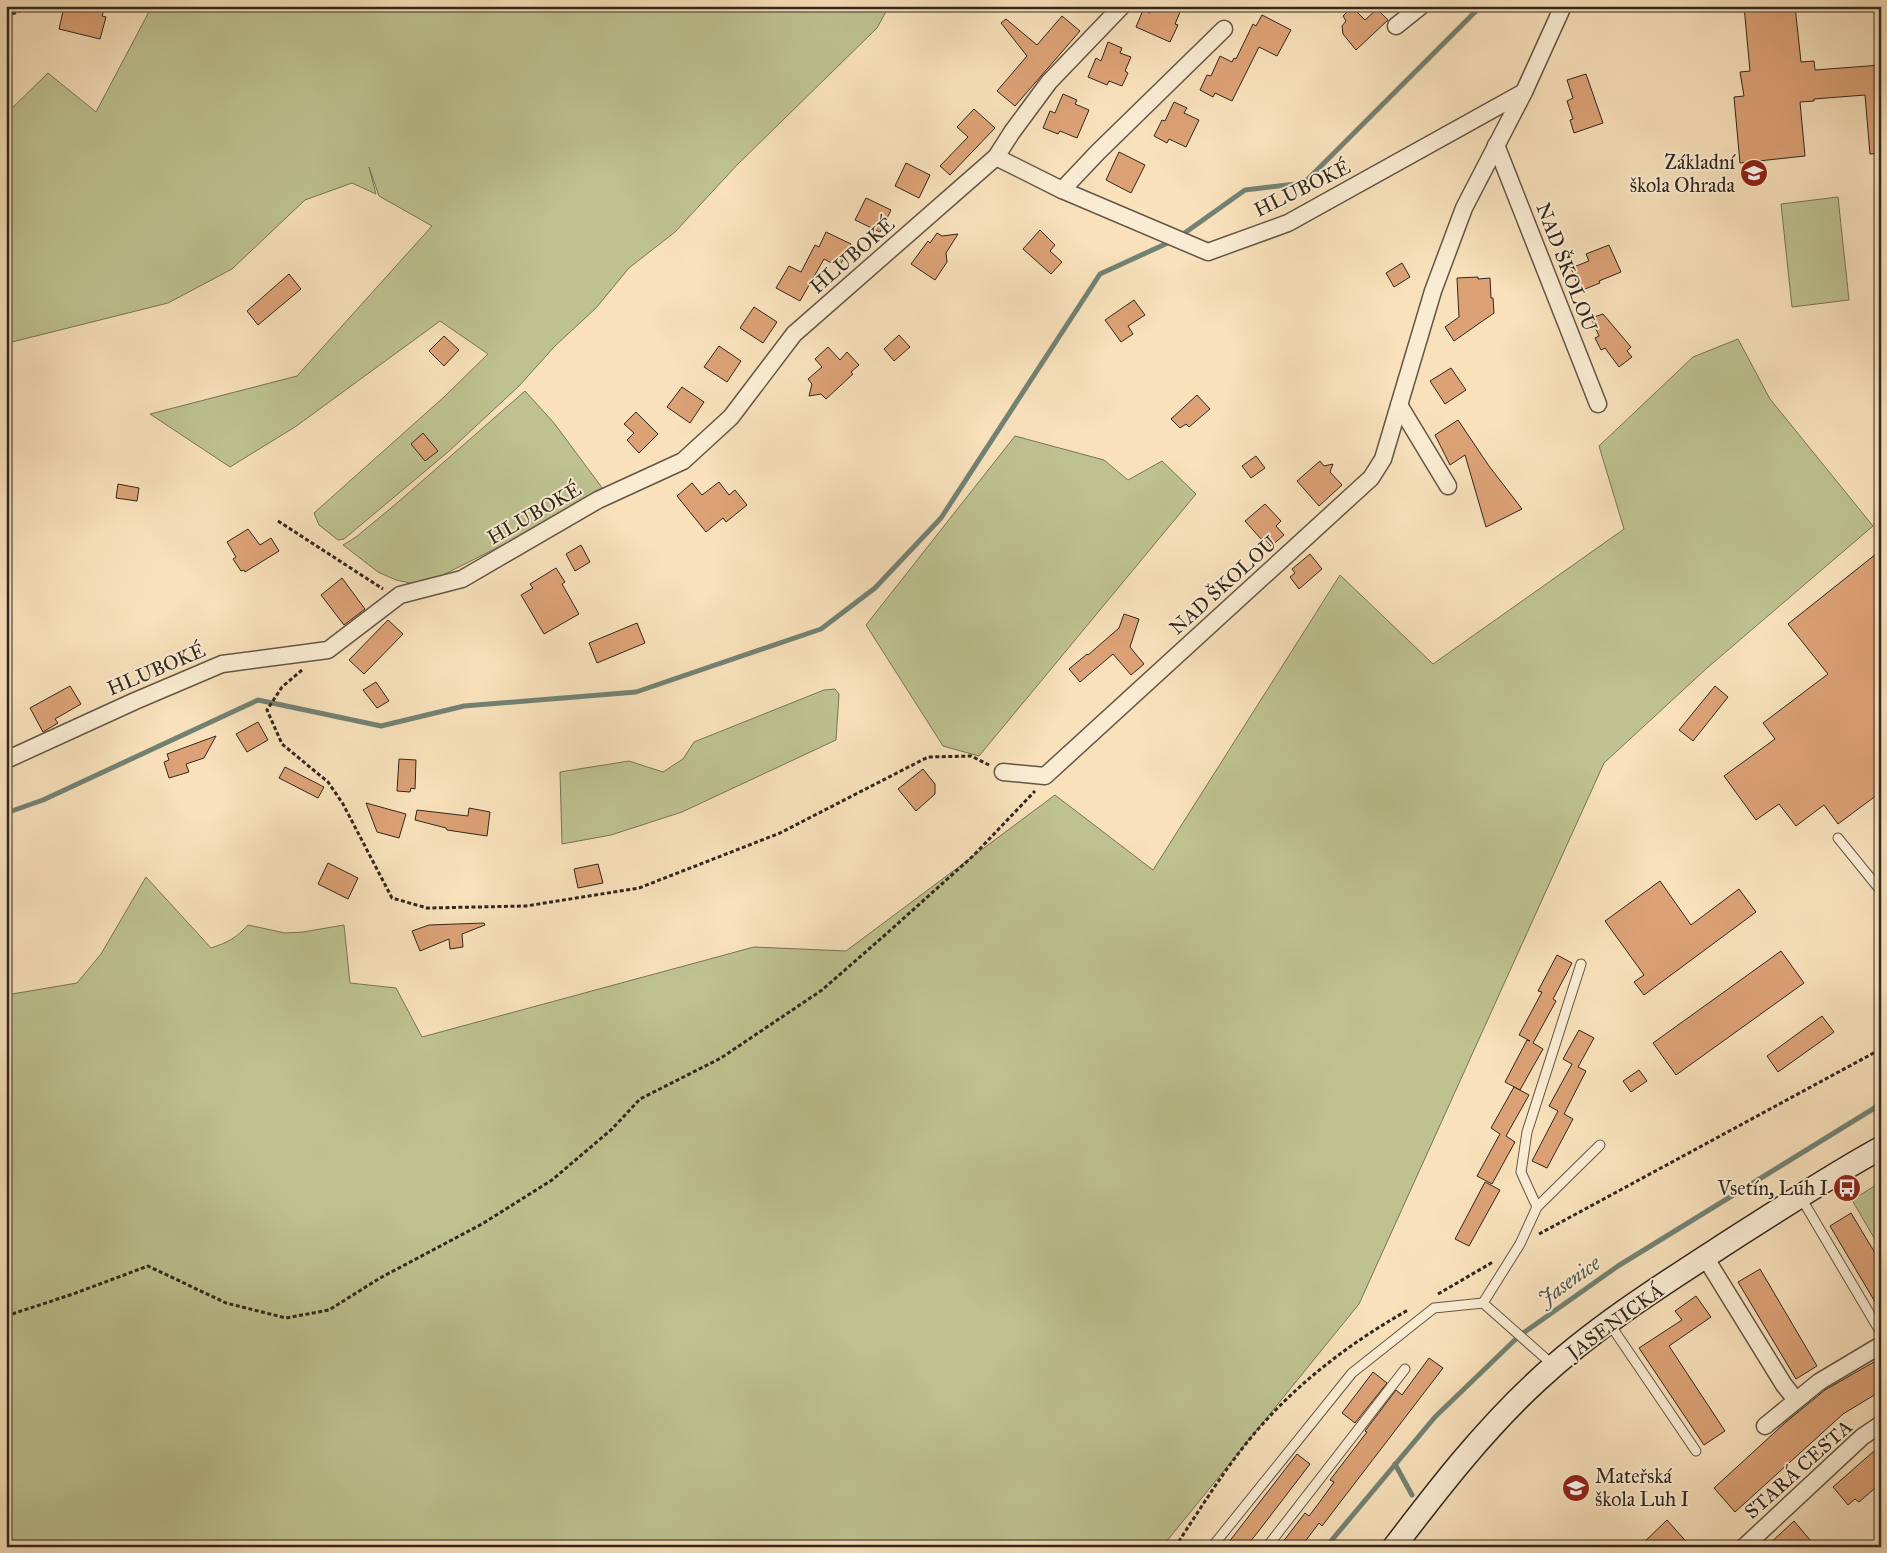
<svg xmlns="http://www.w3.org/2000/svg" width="1887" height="1553" font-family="'IM FELL Great Primer',serif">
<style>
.green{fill:#bec290;stroke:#787457}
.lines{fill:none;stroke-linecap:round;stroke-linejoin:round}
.stream{stroke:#738274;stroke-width:5}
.building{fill:#dca276;stroke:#32271e}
.lane-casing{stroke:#645645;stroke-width:11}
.street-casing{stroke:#645645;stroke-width:19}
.secondary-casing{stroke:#32271e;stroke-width:25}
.path{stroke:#32271e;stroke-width:3;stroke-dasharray:4 2.5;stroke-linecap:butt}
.lane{stroke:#faecd3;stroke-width:9}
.street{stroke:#faecd3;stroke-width:16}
.secondary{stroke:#faecd3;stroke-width:22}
.labels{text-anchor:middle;stroke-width:4;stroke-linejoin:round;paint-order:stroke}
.poi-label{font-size:20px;fill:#32271e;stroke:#faecd3;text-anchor:end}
.street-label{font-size:20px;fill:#32271e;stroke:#faecd3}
.water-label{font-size:21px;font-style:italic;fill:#525449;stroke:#faecd3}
</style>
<rect width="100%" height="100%" fill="#f8e1bb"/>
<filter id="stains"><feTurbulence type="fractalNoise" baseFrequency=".004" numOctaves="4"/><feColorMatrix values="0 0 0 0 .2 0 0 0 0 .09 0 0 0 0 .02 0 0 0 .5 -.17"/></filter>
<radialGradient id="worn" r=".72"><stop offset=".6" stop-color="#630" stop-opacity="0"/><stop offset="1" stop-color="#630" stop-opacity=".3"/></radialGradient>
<!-- green -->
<g class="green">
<path d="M152 6H889L877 28 737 165 675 232 629 268 596 308 555 346 519 386 448 452 344 539 338 540 319 525 314 513 444 397 488 354 440 321 295 427 230 467 150 414 297 376 432 226 379 196 369 167 376 194 352 183 305 200 232 269 168 303 12 342 6 338V114L48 73 96 112Z"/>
<path d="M1838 197 1849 300 1792 307 1781 204Z"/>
<path d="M1738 339 1770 399 1873 526 1707 668 1604 763 1359 1304 1162 1547H6V995L77 983 101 954 146 877 211 948C228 942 235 939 248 925L285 933 303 932 344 925 350 983 396 988 422 1037 754 947 846 951 1055 795 1153 870 1340 575 1433 664 1624 529 1599 446 1693 357Z"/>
<path d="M525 391 554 423 606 493 433 580 419 585 396 580 378 572 343 545 356 537 397 503Z"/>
<path d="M1015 436 1104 460 1128 480 1162 461 1196 494 979 756 943 746 866 625Z"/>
<path d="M835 689 839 694 836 740 682 812 611 835 562 844 560 772 629 761 663 772 683 759 694 742 824 690Z"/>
<path d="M1881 1182V1250L1852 1200Z"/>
</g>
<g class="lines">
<!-- stream -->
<g class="stream">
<path d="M1179 237 1245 190 1304 183 1481 6"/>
<path d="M6 813 43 800 258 700 381 726 464 706 636 692 821 629 875 588 941 518 1100 274 1172 241"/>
<path d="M1395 1464 1412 1495"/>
<path d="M1326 1547 1435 1417 1519 1336 1618 1266 1881 1104"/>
</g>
</g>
<!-- building -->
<g class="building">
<path d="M85 6H105L102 16 106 17 100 39 59 29 64 7 84 12Z"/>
<path d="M1153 6H1172L1181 10 1175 24 1178 25 1170 42 1136 27 1143 10 1150 13Z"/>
<path d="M1744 6H1795L1801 62 1814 61 1815 70 1881 65V153L1870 154 1865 95 1814 99V101L1800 102 1805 156 1740 163 1734 97 1744 96 1740 72 1750 71Z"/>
<path d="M1352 7 1365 20 1377 9 1388 20 1356 50 1343 34 1342 26 1346 21 1343 16Z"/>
<path d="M1262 15 1291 30 1277 56 1259 47 1232 101 1215 93 1213 97 1200 90 1207 75 1211 76 1220 56 1232 62 1234 58 1236 59 1253 24 1256 26Z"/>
<path d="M1062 16 1080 31 1015 106 997 91 1027 56 1001 23 1006 19 1037 45Z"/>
<path d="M1108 42 1122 48 1120 53 1131 57 1125 71 1128 73 1122 86 1109 81 1107 85 1088 77 1096 58 1101 61Z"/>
<path d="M1586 74 1603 123 1574 133 1570 120 1573 119 1567 101 1573 98 1567 80Z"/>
<path d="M1063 94 1077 100 1075 104 1089 110 1077 138 1060 131 1058 134 1043 128 1050 111 1055 113Z"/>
<path d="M1174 102 1187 108 1184 113 1199 120 1186 147 1169 139 1167 143 1154 136 1162 120 1165 121Z"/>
<path d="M974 109 995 128 950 175 940 166 968 137 957 127Z"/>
<path d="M1119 152 1145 165 1131 193 1106 180Z"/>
<path d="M906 163 930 175 919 198 895 186Z"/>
<path d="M866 198 891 210 880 232 855 220Z"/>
<path d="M1040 230 1055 245 1050 251 1062 262 1051 274 1023 249Z"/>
<path d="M826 232 851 244 839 267 824 259 800 301 776 288 789 266 801 272 815 245 819 247Z"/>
<path d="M937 233 942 236 958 234 946 253 947 262 935 280 911 264 928 241 930 243Z"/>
<path d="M1609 245 1621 272 1599 281 1600 283 1580 291 1571 268 1589 261 1586 254Z"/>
<path d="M1402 263 1410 277 1394 287 1386 273Z"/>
<path d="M289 274 301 289 258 325 247 311Z"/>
<path d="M1478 277V279L1490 278 1491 298H1493L1494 313 1454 341 1445 327 1459 317 1457 278Z"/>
<path d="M1134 300 1145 315 1128 326 1133 334 1121 342 1105 320Z"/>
<path d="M754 307 777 322 763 343 740 328Z"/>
<path d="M1603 314 1631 347 1627 351 1632 357 1619 367 1605 348 1601 350 1595 338 1599 336 1591 318Z"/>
<path d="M899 335 910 347 894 361 884 349Z"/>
<path d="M444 336 459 350 444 366 429 351Z"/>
<path d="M719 346 741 361 727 382 704 367Z"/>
<path d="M828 347 840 360 847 352 859 365 851 372 853 374 826 399 821 394 809 396 812 384 808 379 822 367 815 359Z"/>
<path d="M1451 368 1466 390 1445 404 1430 381Z"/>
<path d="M682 387 704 402 690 423 667 407Z"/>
<path d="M1197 395 1210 409 1189 427 1186 424 1180 428 1171 419Z"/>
<path d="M636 412 658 434 639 453 627 440 634 433 624 424Z"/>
<path d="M1458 420 1489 466 1522 509 1486 527 1465 455 1450 465 1435 435Z"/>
<path d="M423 433 438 451 425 461 411 444Z"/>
<path d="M1256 456 1265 468 1251 478 1242 466Z"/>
<path d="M1320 461 1324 466 1333 464 1330 472 1342 485 1319 506 1297 481Z"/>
<path d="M719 482 729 495 735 490 747 505 726 522 723 518 706 532 677 496 692 483 702 495Z"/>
<path d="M118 484 139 488 137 501 116 498Z"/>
<path d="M1265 504 1281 521 1276 526 1284 535 1271 546 1263 537 1261 539 1245 521Z"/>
<path d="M248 529 260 545 271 538 279 551 245 572 244 570 241 571 233 559 236 557 227 542Z"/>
<path d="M581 545 590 562 575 571 566 554Z"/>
<path d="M1881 550V792L1838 824 1824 805 1796 826 1779 804 1756 820 1724 776 1775 739 1763 723 1828 674 1788 624Z"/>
<path d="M1310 554 1322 569 1299 589 1290 577 1295 573 1292 569Z"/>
<path d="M556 568 565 582 562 584 579 614 544 634 521 595 533 588 530 584Z"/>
<path d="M342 578 365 609 344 625 321 595Z"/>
<path d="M1124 614 1139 619 1130 647 1144 664 1131 675 1113 654 1080 682 1069 669 1087 654 1088 655 1119 628Z"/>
<path d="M388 620 403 634 364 674 349 660Z"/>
<path d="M637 623 645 643 597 663 589 643Z"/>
<path d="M376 682 389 701 377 708 363 690Z"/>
<path d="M70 686 81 704 55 719 58 723 43 732 30 708Z"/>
<path d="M1715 686 1728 697 1693 741 1679 730Z"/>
<path d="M258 722 268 740 247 752 236 734Z"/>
<path d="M216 736 204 758 186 764 189 772 169 778 164 762 169 760 167 754Z"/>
<path d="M399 759 416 760 415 789 411 788 410 792 397 791Z"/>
<path d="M285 767 324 787 318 798 279 778Z"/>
<path d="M923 769 935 784V794L916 811 898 789Z"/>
<path d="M366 803 406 814 399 838 377 832Z"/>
<path d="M469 808 490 812 487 836 447 830 446 828 415 820 417 810 468 816Z"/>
<path d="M328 863 358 878 348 899 318 884Z"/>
<path d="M598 864 603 883 578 888 574 869Z"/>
<path d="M1660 881 1691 925 1739 889 1756 912 1644 995 1634 982 1644 975 1605 921Z"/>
<path d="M484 923 485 925 462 934 463 947 450 949 449 939 420 951 412 931 429 925Z"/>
<path d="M1781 951 1804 983 1676 1075 1653 1043Z"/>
<path d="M1557 955 1572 963 1553 999 1556 1001 1533 1043 1543 1049 1520 1090 1505 1082 1527 1040 1530 1041 1519 1035 1542 992 1538 991Z"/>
<path d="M1822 1016 1834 1032 1778 1072 1767 1056Z"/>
<path d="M1579 1030 1594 1038 1578 1067 1586 1071 1564 1114 1573 1119 1547 1168 1532 1161 1558 1111 1549 1106 1572 1064 1563 1059Z"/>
<path d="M1639 1070 1647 1081 1631 1092 1623 1081Z"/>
<path d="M1514 1087 1529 1095 1506 1136 1515 1142 1492 1184 1477 1176 1500 1134 1491 1128Z"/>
<path d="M1485 1182 1500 1190 1469 1246 1455 1239Z"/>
<path d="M1851 1213 1881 1263V1312L1830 1226Z"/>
<path d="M1760 1269 1817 1366 1796 1379 1738 1282Z"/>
<path d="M1696 1296 1711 1317 1669 1346 1725 1431 1704 1445 1639 1348 1682 1320 1675 1311Z"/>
<path d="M1429 1358 1443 1368 1322 1526 1319 1523 1301 1547H1279L1305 1513 1309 1516 1319 1503 1334 1482 1330 1480 1367 1432 1365 1431 1396 1390 1402 1395Z"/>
<path d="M1881 1358V1391L1843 1414 1735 1512 1714 1488 1786 1422 1825 1390Z"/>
<path d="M1373 1372 1387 1383 1355 1423 1342 1413Z"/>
<path d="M1874 1451 1881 1459V1483L1859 1502 1855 1499 1848 1505 1833 1487Z"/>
<path d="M1297 1454 1310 1464 1261 1528 1246 1547H1225Z"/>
<path d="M1667 1520 1691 1547H1639Z"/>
<path d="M1794 1521 1810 1540 1803 1547H1766Z"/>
</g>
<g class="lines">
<!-- lane casing -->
<g class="lane-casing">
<g id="lane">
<path d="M1838 838 1881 891"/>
<path d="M1800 1196 1881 1333"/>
<path d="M1537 1207 1521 1172 1527 1132 1581 964"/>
<path d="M1483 1303 1520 1244 1537 1207 1600 1145"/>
<path d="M1609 1323 1696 1451"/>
<path d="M1212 1547 1352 1373 1434 1308 1483 1303 1553 1365"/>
<path d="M1267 1547 1405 1369"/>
</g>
</g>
<!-- street casing -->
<g class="street-casing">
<g id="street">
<path d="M1396 26 1421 6"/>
<path d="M1496 145 1598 404"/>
<path d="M996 157 1062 190 1208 252 1288 223 1524 92"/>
<path d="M1062 190 1098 152 1224 29"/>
<path d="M1399 405 1448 486"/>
<path d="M6 760 135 701 222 664 328 650 400 595 462 579 598 500 683 461 731 417 794 334 996 157 1012 132 1049 82 1122 6"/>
<path d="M1003 772 1045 776 1371 478 1383 459 1433 291 1464 208 1524 92 1563 6"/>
<path d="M1705 1257 1784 1385 1796 1400"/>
<path d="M1765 1426 1819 1382 1881 1345"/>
<path d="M1744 1547 1862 1437 1881 1424"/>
</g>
</g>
<!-- secondary casing -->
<g class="secondary-casing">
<path id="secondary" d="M1394 1547C1439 1488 1483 1431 1537 1381 1597 1325 1668 1281 1736 1237 1784 1207 1831 1175 1881 1148"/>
</g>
<!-- path -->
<g class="path">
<path d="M6 16 34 6"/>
<path d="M278 521 383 589"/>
<path d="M302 670 282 687 267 710 282 744 328 782 343 804 392 898 427 908 526 906 639 888 780 833 928 757 971 756 989 765"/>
<path d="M1539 1234 1881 1049"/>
<path d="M1438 1294 1493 1262"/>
<path d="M6 1316 73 1294 148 1266 226 1303 286 1318 329 1310 380 1278 482 1224 552 1180 612 1129 640 1099 721 1058 822 990 885 935 973 856 1035 791"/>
<path d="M1175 1547C1199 1511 1222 1473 1249 1440 1293 1386 1348 1344 1408 1310"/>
</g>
<!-- lane -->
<use href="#lane" class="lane"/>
<!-- street -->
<use href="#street" class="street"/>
<!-- secondary -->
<use href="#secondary" class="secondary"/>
</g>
<!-- icons -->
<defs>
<g id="school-disc" transform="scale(1.4375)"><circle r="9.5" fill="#8f2418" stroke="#faecd3"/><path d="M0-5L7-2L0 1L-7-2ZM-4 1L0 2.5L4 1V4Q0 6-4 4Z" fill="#fff"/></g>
<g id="bus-disc" transform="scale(1.4375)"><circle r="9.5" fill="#8f2418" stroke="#faecd3"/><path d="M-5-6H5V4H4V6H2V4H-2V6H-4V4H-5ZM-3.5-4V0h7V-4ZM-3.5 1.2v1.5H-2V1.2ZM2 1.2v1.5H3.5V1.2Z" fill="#fff"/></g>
</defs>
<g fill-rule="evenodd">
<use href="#school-disc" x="1754" y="173"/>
<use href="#bus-disc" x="1847" y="1188"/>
<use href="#school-disc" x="1576" y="1488"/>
</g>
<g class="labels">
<!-- poi labels -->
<g class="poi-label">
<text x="1735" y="169">Základní<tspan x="1735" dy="23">škola Ohrada</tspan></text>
<text x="1828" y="1195">Vsetín, Luh I</text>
<text x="1595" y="1483" text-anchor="start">Mateřská<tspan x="1595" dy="23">škola Luh I</tspan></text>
</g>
<!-- street labels -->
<g class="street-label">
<text transform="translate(1302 188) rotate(-26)" y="7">HLUBOKÉ</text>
<text transform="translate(852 255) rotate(-41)" y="7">HLUBOKÉ</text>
<text transform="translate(1567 267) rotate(69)" y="7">NAD ŠKOLOU</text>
<text transform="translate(534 513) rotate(-30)" y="7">HLUBOKÉ</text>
<text transform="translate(1223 585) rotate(-42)" y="7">NAD ŠKOLOU</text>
<text transform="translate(156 669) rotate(-23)" y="7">HLUBOKÉ</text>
<text transform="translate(1615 1321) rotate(-36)" y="7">JASENICKÁ</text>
<text transform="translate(1798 1469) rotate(-42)" y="7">STARÁ CESTA</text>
</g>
<!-- water labels -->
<g class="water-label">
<text transform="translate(1569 1281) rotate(-35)" y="7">Jasenice</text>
</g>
</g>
<!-- margin -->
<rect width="1887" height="1553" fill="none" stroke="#f8e1bb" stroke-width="25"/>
<rect x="8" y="8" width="1872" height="1538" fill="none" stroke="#32271e" stroke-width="2.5"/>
<rect x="12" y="12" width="1862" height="1528" fill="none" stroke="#32271e"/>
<rect width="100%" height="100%" filter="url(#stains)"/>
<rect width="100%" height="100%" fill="url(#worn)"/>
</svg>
